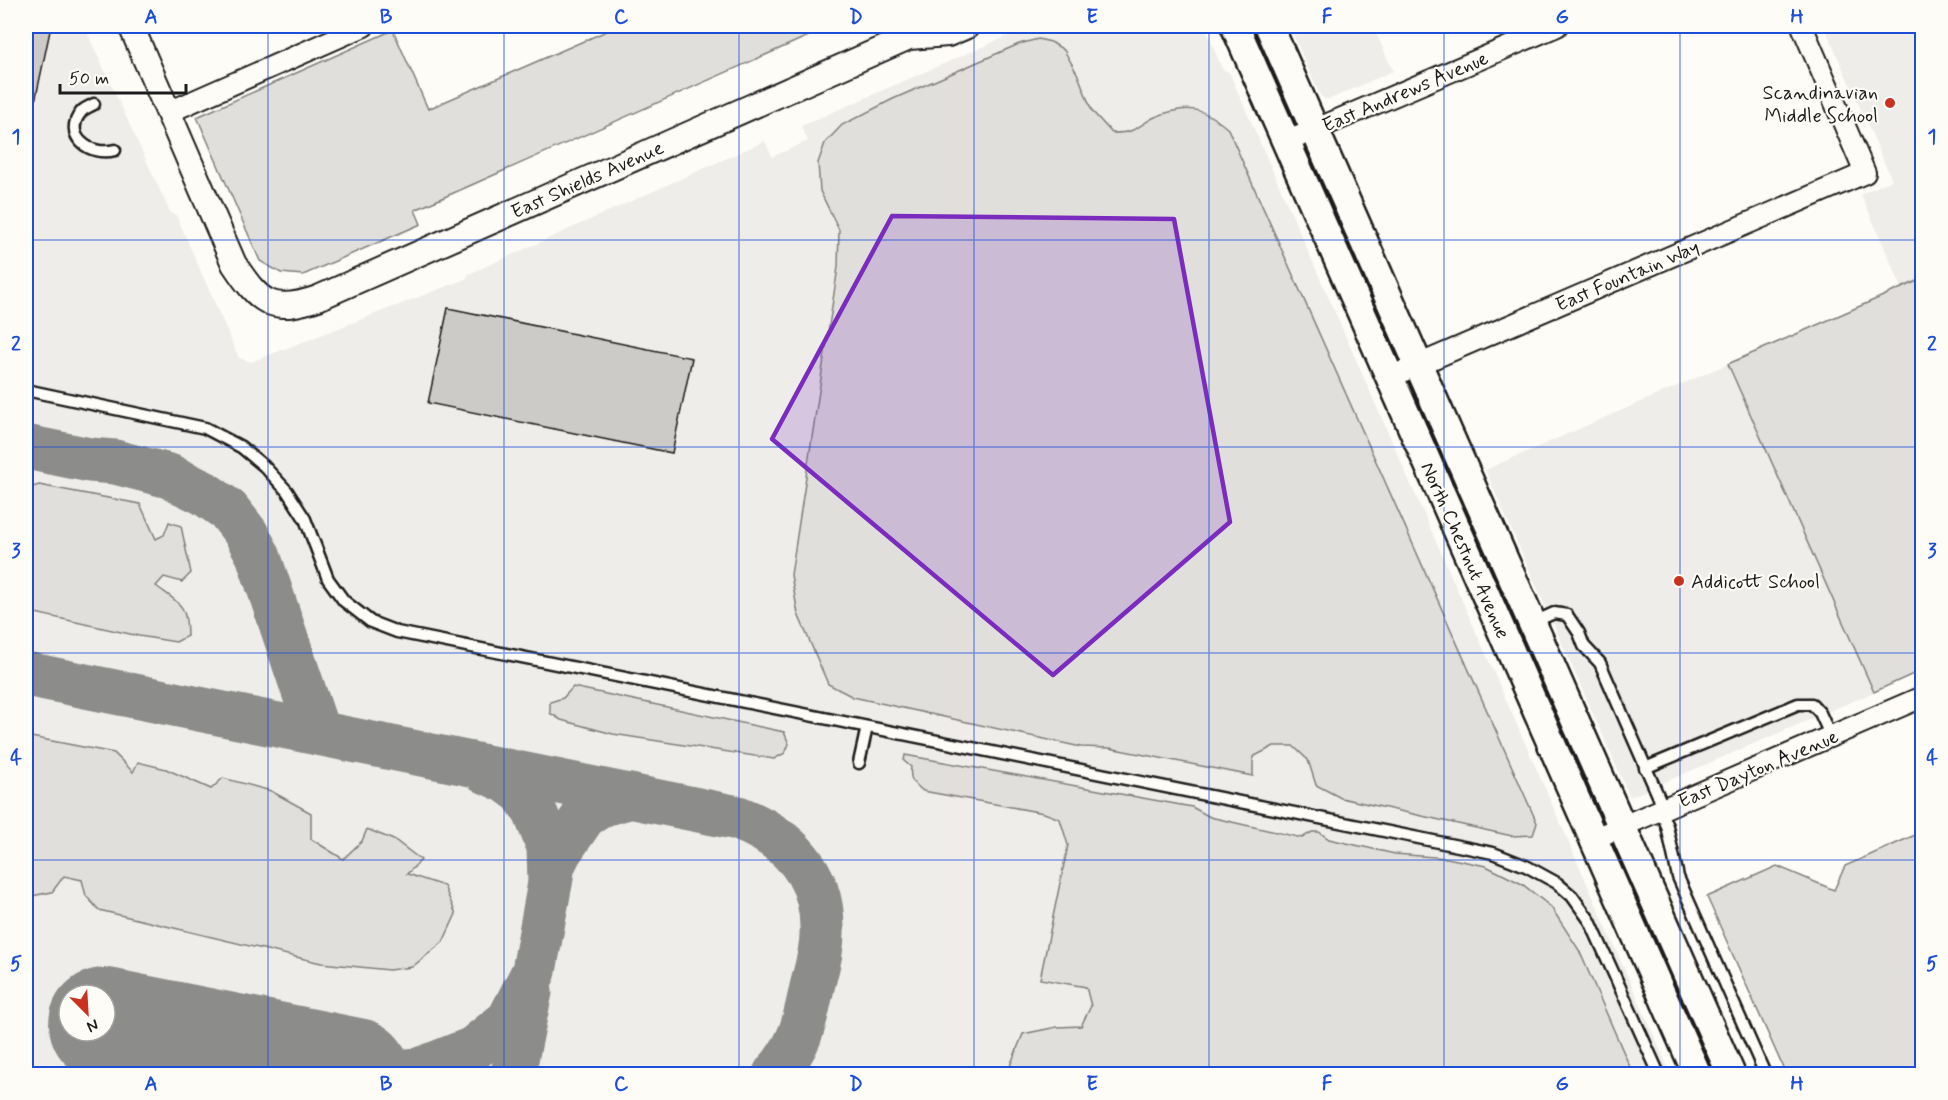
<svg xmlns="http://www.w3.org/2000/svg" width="1948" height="1100" font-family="Mynerve,sans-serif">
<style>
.built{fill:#eeede9;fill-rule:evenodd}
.green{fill:#e0dfdb;stroke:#7e7e7c;stroke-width:1.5}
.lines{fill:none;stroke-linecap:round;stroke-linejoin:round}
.taxiway{stroke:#8c8c8a;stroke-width:45}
.runway{stroke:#8c8c8a;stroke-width:112}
.building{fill:#cccbc8;stroke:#1c1c1c;stroke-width:1.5}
.service-casing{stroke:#1c1c1c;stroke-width:15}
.minor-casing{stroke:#1c1c1c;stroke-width:24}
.tertiary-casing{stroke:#1c1c1c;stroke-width:28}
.secondary-casing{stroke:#1c1c1c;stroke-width:32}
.service{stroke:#fdfcf7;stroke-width:10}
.minor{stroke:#fdfcf7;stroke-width:20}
.tertiary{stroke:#fdfcf7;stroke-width:24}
.secondary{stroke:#fdfcf7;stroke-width:27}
.marked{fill:#7b2cbf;fill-opacity:0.2;stroke:#7b2cbf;stroke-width:4.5;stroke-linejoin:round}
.grid{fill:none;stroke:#1d4ed8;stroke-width:1.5;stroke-opacity:0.55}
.poi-dot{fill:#c8321e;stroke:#fdfcf7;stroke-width:2}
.labels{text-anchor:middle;stroke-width:4.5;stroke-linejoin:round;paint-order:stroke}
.street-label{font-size:20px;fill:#1c1c1c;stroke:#fdfcf7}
.poi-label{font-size:20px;fill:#1c1c1c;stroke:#fdfcf7;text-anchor:end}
.neatline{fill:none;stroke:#1d4ed8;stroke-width:2}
.grid-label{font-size:20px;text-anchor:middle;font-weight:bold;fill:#1d4ed8}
</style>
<rect width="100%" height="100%" fill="#fdfcf7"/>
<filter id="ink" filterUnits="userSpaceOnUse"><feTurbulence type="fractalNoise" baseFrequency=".0167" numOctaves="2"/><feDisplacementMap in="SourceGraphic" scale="12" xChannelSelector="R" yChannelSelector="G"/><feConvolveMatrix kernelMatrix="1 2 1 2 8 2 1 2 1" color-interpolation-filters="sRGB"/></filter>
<g filter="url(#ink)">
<!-- built -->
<g class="built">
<path d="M26 26H84L171 214 176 215 239 358 251 362 468 278 467 275 765 141 772 157 808 141 801 126 1030 26H1205L1222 69 1229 72 1671 1074H26ZM69 995H105V1031H69Z"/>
<path d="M1289 26H1373L1393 71 1330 99H1324L1320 95Z"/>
<path d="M1824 26H1922V279L1902 288 1861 194 1892 180Z"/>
<path d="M1728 364 1874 692 1630 797 1485 470Z"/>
</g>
<!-- green -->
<g class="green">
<path d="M618 26H831L415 210 421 224 303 275 281 273 260 261 197 117 393 30 428 109Z"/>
<path d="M1038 39 1051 42 1064 50 1078 75 1092 111 1112 133C1118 133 1125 133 1130 131 1139 128 1146 121 1155 117 1187 104 1203 107 1228 129L1537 823 1533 835 1512 836 1341 798 1316 785 1308 760 1293 746H1274L1253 757V776L1109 748 1081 747 853 697 828 684 798 614 791 575 838 267 839 230 820 191 818 163 825 143 842 125 893 99 1019 44Z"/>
<path d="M1922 279V670L1874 692 1728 364Z"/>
<path d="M39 485 140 504 156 539 164 535 169 522 181 526 191 573 182 582 164 577 156 586C180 604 187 604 187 636L176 642 139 636 26 611V489Z"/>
<path d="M573 687 784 732 789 744 785 753 774 759 613 734 561 720 550 713V702L563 698Z"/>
<path d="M26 736 114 753 133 772 138 762 166 769 211 789 223 778 271 791 311 813V839L343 859 362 841 367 829 396 841 421 860 407 874 444 886 456 914 443 942 412 967 389 970 321 963 99 910 86 896 82 880 64 876 52 892 26 897Z"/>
<path d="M905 755 1192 807 1210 817 1302 838 1312 832H1319L1329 839 1395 854 1447 858 1486 866 1522 884 1551 907 1579 950 1633 1074H999L1010 1066 1023 1034 1057 1027 1081 1026 1091 1006 1086 987 1040 979 1068 845 1060 819 1044 813 923 791C913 783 909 780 911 767L904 761Z"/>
<path d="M1922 832V1074H1786L1707 897 1777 866 1834 890 1845 866Z"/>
<path d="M884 1067 980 1074H883Z"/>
</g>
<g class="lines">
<!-- taxiway -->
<g class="taxiway">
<path d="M26 447 90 460 115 462 169 476 204 493 228 510 246 533 258 555 318 733"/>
<path d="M26 674 738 818C787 837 822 872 822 927 823 947 817 967 812 987 804 1025 801 1044 775 1074"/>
<path d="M550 883 553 865 560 851 584 816 603 804 631 796"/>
<path d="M369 1074 420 1070 473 1049 509 1020 534 971 550 883 549 847 535 812 523 793 507 781 485 771"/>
<path d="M513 1074 530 992"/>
</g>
<!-- runway -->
<path class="runway" d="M105 1024 355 1074"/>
</g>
<!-- building -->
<g class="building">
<path d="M26 26H51L32 116H26Z"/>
<path d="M448 308 692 358 672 453 428 403Z"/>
</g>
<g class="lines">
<!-- service casing -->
<g class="service-casing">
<g id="service">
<path d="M94 104C91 106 85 108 82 111 61 135 90 157 115 150"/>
<path d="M26 390 205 428 241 447 264 466 287 491 305 519 328 579 344 601 371 622 397 632 1493 853 1526 866 1557 883 1572 896 1590 921 1659 1074"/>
<path d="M1532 623 1554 613 1567 615 1579 633 1584 646 1600 663 1664 809"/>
<path d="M859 763 867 727"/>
<path d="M1645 768 1798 704H1812L1820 713 1831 737"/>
<path d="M1660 810 1667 826 1678 877 1765 1074"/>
</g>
</g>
<!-- minor casing -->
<g class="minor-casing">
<g id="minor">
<path d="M169 112 364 26"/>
<path d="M1286 142 1557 26"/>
<path d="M1390 377 1865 173 1802 26"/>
<path d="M1593 839 1922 697"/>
</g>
</g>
<!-- tertiary casing -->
<g class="tertiary-casing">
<path id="tertiary" d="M131 26 234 264C260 303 271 314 318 298L909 37 948 34 967 26"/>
</g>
<!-- secondary casing -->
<g class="secondary-casing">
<g id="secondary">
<path d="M1235 26 1697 1074"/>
<path d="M1269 26 1731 1074"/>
</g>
</g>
<!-- service -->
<use href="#service" class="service"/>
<!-- minor -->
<use href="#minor" class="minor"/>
<!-- tertiary -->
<use href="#tertiary" class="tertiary"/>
<!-- secondary -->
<use href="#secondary" class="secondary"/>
</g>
</g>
<!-- marked area -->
<path class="marked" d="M892 216 1174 219 1230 522 1053 675 772 439Z"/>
<!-- grid -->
<path class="grid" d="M268 26V1074M504 26V1074M739 26V1074M974 26V1074M1209 26V1074M1444 26V1074M1680 26V1074M26 240H1922M26 447H1922M26 653H1922M26 860H1922"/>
<!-- markers -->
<g class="poi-dot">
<circle cx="1890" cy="103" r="6"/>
<circle cx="1679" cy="581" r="6"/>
</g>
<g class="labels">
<!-- street labels -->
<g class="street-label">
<text transform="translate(1405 91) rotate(-23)" y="7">East Andrews Avenue</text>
<text transform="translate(587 179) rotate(-24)" y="7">East Shields Avenue</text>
<text transform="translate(1627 275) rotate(-23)" y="7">East Fountain Way</text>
<text transform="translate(1466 550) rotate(66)" y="7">North Chestnut Avenue</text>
<text transform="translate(1758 768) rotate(-23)" y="7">East Dayton Avenue</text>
</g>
<!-- poi labels -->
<g class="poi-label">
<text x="1878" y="99">Scandinavian<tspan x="1878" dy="23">Middle School</tspan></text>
<text x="1691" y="588" text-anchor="start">Addicott School</text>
</g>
</g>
<!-- margin -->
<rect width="1948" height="1100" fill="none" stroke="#fdfcf7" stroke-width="66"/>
<!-- north arrow -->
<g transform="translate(87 1013) rotate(156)"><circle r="28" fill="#fdfcf7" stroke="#a3a29f" stroke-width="1.5"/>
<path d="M0-4.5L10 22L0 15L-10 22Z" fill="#c8321e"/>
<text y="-9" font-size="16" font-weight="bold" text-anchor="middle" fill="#1c1c1c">N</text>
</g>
<!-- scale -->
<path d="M60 84v9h126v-9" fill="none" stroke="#1c1c1c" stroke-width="3"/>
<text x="69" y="84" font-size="18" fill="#1c1c1c" stroke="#fdfcf7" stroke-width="4.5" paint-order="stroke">50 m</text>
<rect x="33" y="33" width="1882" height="1034" class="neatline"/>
<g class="grid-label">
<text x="151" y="23">A</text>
<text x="386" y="23">B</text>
<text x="621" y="23">C</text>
<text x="856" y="23">D</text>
<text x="1092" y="23">E</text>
<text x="1327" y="23">F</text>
<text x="1562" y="23">G</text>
<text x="1797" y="23">H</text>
<text x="16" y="143">1</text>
<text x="1932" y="143">1</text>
<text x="16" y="350">2</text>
<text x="1932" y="350">2</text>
<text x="16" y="557">3</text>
<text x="1932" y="557">3</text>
<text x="16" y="764">4</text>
<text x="1932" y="764">4</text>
<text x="16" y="970">5</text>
<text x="1932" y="970">5</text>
<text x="151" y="1090">A</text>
<text x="386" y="1090">B</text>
<text x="621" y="1090">C</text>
<text x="856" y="1090">D</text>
<text x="1092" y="1090">E</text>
<text x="1327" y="1090">F</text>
<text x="1562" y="1090">G</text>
<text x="1797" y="1090">H</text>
</g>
</svg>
